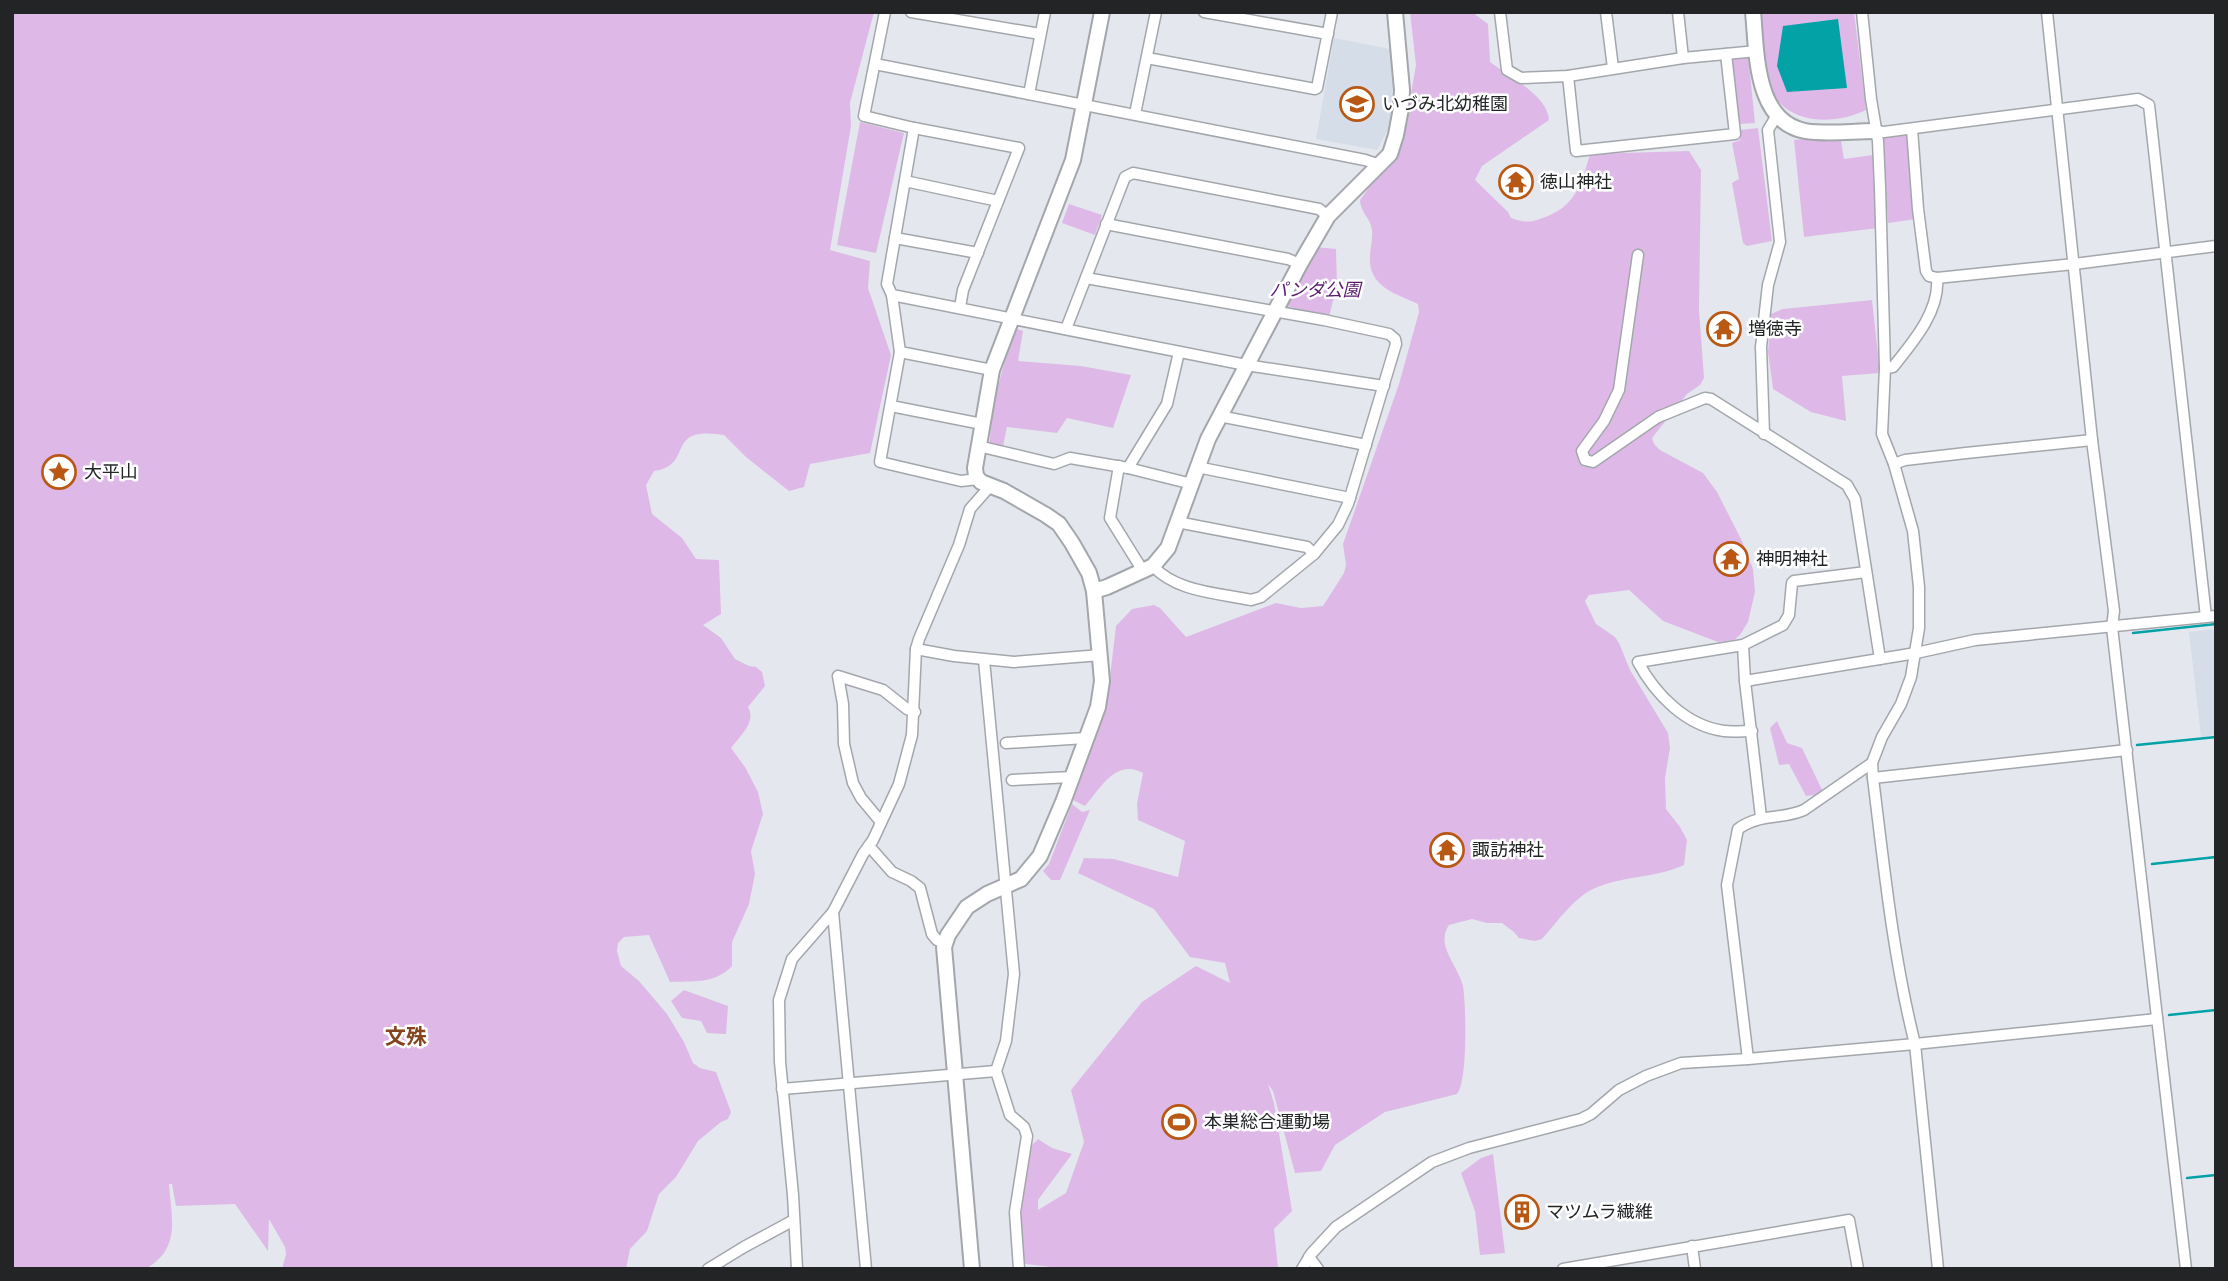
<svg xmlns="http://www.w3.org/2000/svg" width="2228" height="1281" font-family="'Noto Serif','Noto Sans JP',serif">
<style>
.built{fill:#d5dde9}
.green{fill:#deb9e7}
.water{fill:#02a2a7}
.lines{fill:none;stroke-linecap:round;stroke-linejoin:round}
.stream{stroke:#02a2a7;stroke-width:2.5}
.street-casing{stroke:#a3a7ac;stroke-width:13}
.secondary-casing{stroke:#a3a7ac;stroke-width:18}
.street{stroke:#fff;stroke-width:10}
.secondary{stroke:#fff;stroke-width:14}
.labels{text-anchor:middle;stroke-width:5;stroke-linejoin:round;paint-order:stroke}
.poi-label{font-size:18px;fill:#222426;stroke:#fff;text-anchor:start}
.park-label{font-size:18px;font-style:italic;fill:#5c1c6c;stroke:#fff}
.quarter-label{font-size:21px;font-weight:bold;fill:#83441e;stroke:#fff}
</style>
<rect width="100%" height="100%" fill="#e4e8ee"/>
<!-- built -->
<g class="built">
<path d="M1334 38 1390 49 1393 83 1390 126 1377 150 1316 139Z"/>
<path d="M2216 629V735L2201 737 2189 632Z"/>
</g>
<!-- green -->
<g class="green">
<path d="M12 12H874L850 103 851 126 830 250 870 261 868 288 891 355 870 453 810 464 804 487 789 491 746 457 724 435C715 434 704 432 695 435 674 441 686 467 654 471L646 485 652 514 682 538 696 559 719 560 721 614 703 625 721 638 735 659 749 666 756 667 762 672 765 686 748 707C757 722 740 736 731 748L745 767 758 792 763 814 751 851 755 874 749 904 732 942V966C715 984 693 981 670 982L649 935 624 937 618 943 617 951 621 966 639 981 667 1014 684 1042 693 1063 700 1068 716 1072 731 1112 728 1119 721 1122 698 1141 676 1177 659 1194 647 1231 630 1249 626 1269H282L286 1254 285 1247 269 1219 268 1251 235 1204 176 1206 172 1184H169C171 1217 182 1249 145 1269H12Z"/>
<path d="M1410 12H1472L1488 24 1490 62C1509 76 1548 96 1549 120L1482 166 1475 180 1508 212 1511 218C1528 224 1532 222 1548 216 1577 204 1582 181 1590 154L1689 151 1701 170 1699 310 1704 378 1700 385 1687 394 1652 438 1654 444 1660 450 1703 473 1717 492 1742 541 1753 569 1755 592 1748 622 1740 635 1734 640 1718 642 1663 621 1629 590 1589 595 1585 601 1596 624 1615 637 1619 643 1630 670 1668 733 1670 748 1665 778 1666 809 1680 827 1687 840 1684 865C1656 878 1621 876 1593 889 1573 899 1557 922 1542 939L1535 941 1519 938 1514 932 1502 923H1487L1472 919 1449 925C1435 946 1458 965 1463 986 1466 1004 1468 1081 1457 1094L1385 1112 1335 1145 1321 1171 1295 1173 1273 1091 1268 1084 1274 1103 1292 1211 1274 1229 1278 1269H1067L1018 1263 1025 1152 1038 1139 1052 1148 1072 1154 1038 1200V1210L1066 1193 1084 1142 1071 1090 1142 1002 1196 966 1230 983 1225 963 1190 957 1154 909 1078 873 1084 858 1114 859 1178 877 1185 841 1138 820 1137 804 1143 773C1116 758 1100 789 1085 806L1071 799 1107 702 1116 626 1132 609 1154 605 1160 608 1186 637 1276 603 1301 608 1323 606 1344 573 1346 565 1343 544 1399 384 1419 312 1418 304C1399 295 1372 288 1370 263 1369 252 1373 241 1372 230 1371 219 1360 212 1360 200L1398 147 1406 122 1416 65Z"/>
<path d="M1760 12H1854L1866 110C1835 125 1791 125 1772 93 1770 89 1765 83 1764 79 1760 64 1761 29 1760 12Z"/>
<path d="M1748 54 1755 123 1740 124 1732 55Z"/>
<path d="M860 122 904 133 876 253 837 245Z"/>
<path d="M1758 128 1772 241 1747 246 1743 243 1732 183 1739 179 1732 143 1740 140V130Z"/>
<path d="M1840 135 1844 159 1873 155 1878 228 1804 237 1794 140Z"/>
<path d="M1906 135 1909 140 1916 219 1888 223 1882 138Z"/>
<path d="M1069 204 1102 215 1095 235 1062 223Z"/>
<path d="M1315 247 1336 249 1337 285 1329 317 1287 306 1286 300Z"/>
<path d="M1872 300 1880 373 1842 376 1846 421 1811 412 1773 389 1768 352 1771 314 1783 309Z"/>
<path d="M1014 328 1023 331 1018 361 1081 366 1131 375 1113 428 1067 418 1057 433 1007 427 1002 451 989 449 993 404Z"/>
<path d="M1777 721 1787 743 1802 748 1824 794 1806 796 1789 764 1779 765 1770 728Z"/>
<path d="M1072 804 1082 812 1090 810 1060 880H1051L1043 871 1049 864Z"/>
<path d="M684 990 728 1006 726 1034 707 1033 701 1021 682 1018 671 1001Z"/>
<path d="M1493 1154 1505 1253 1480 1255 1475 1211 1461 1173 1481 1158Z"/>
</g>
<!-- water -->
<path class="water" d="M1838 19 1847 88 1787 92 1777 66 1783 26Z"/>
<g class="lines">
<!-- stream -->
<g class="stream">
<path d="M2133 633 2216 624"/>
<path d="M2137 745 2216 737"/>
<path d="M2152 864 2216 857"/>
<path d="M2169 1015 2216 1010"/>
<path d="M2187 1178 2216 1175"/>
</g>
<!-- street casing -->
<g class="street-casing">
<g id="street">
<path d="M885 12 864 116 914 128 887 284 892 295 1246 365 1384 386"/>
<path d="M911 12 1040 34"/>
<path d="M1204 12 1328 34"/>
<path d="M1500 12 1507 70 1521 78 1568 76 1683 58 1757 51"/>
<path d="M1606 12 1613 68"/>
<path d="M1678 12 1683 58"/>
<path d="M1862 12 1871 99 1878 141 1880 187 1885 368 1882 434 1894 464 1913 531 1919 587V628L1911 677 1901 704 1882 737 1872 763 1873 778C1884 867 1893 957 1915 1044L1938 1269"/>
<path d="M2047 12 2092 440 2114 611 2112 627 2186 1269"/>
<path d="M1147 58 1315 89 1317 88 1332 12"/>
<path d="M875 64 1365 160 1380 165"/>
<path d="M1568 76 1576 151 1735 134 1726 54"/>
<path d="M1029 94 1045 12"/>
<path d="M1135 114 1156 12"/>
<path d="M914 128 1019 148 963 290 960 307"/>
<path d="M1875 131 1884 132 2138 99 2149 105 2206 617"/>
<path d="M905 181 998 201"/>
<path d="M1106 224 1288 259 1300 264"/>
<path d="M895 238 978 253"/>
<path d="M1638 255 1619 390 1604 421 1582 451 1585 460 1593 462 1658 417 1705 398 1711 399 1847 485 1855 499 1880 659"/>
<path d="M1086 278 1324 320 1389 334 1395 339 1396 344 1348 504 1338 525 1314 554 1307 547 1177 522"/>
<path d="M1937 278 2074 264 2216 246"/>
<path d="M892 295 900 352 880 462 961 481 978 479"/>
<path d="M1066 329 1125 177 1133 173 1319 209 1328 216"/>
<path d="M900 352 992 370"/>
<path d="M1885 368 1893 367C1913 342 1940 311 1937 278L1929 276 1926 271 1918 209 1912 129"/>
<path d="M891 406 982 424"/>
<path d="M1219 416 1366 445"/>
<path d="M1764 434 1761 347 1768 285 1780 242 1768 130 1777 115"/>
<path d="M978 446 1054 464 1070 458 1128 468 1192 484"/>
<path d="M1894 464 1905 460 1966 453 2092 440"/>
<path d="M1119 466 1110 518 1143 571"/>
<path d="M1197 467 1350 498"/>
<path d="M1128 468 1167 404 1179 352"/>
<path d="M1153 566C1176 592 1219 593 1251 600L1261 597 1314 554"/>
<path d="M1743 645 1745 681 1761 817"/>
<path d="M916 649 954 656 1014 662 1101 655"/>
<path d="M984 660 1014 974 1006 1041 996 1071 1010 1115 1024 1127 1027 1136 1015 1212 1019 1269"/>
<path d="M1745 681 1916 653 1975 640 2216 616"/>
<path d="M1752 731C1743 731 1733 732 1724 731 1686 726 1655 694 1638 662L1743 645 1783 625 1789 615 1792 583 1794 581 1866 572"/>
<path d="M1006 743 1086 738"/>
<path d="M1873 778 2127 750"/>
<path d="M1012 780 1072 777"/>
<path d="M881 822 861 798 853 783 844 744 843 704 838 676 883 690 907 709 915 712"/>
<path d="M869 846 892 872 911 881 920 888 932 934 937 940 946 942"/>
<path d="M833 912 866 1269"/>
<path d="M1748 1059 1727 885 1738 829C1760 813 1781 820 1804 810L1872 763"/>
<path d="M782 1089 996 1071"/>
<path d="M1692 1246 1695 1269"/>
<path d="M1309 1257 1318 1269"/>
<path d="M708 1269 744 1247 794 1220"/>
<path d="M797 1269 793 1195 780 1062 779 1000 792 959 833 912 863 854 873 840 899 784 912 735 916 649 919 639 959 545 970 509 991 485"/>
<path d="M1302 1269 1311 1254 1336 1227 1432 1162 1469 1148 1581 1119 1591 1114 1619 1090 1646 1076 1681 1063 1748 1059 1915 1044 2157 1019"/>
<path d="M1563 1269 1849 1220 1858 1269"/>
</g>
</g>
<!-- secondary casing -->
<g class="secondary-casing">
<g id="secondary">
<path d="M1753 12C1757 51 1754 121 1805 131 1828 135 1852 131 1875 131"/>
<path d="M1094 591 1107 587 1153 566 1168 548 1208 439 1300 264 1328 216 1390 154 1396 135 1401 108 1402 90 1395 12"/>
<path d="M972 1269 944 947 948 935 967 907 987 894 1021 879 1040 856 1063 802 1098 707 1102 681 1094 591 1089 573 1072 543 1059 524 1046 515 1004 491 981 482 976 476 975 468 992 370 1073 160 1102 12"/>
</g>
</g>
<!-- street -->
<use href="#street" class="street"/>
<!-- secondary -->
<use href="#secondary" class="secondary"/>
</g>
<!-- icons -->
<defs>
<g id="school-ring" transform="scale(1.75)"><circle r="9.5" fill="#fff" stroke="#b85814" stroke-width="1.5"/><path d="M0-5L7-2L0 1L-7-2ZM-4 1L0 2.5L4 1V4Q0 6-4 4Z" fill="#b85814"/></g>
<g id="temple-ring" transform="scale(1.75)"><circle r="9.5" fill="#fff" stroke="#b85814" stroke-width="1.5"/><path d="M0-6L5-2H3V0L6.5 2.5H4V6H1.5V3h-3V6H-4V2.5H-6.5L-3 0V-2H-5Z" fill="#b85814"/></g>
<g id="sight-ring" transform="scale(1.75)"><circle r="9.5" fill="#fff" stroke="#b85814" stroke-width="1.5"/><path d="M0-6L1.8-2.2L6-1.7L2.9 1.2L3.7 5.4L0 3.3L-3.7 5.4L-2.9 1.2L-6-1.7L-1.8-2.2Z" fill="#b85814"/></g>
<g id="stadium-ring" transform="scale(1.75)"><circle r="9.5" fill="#fff" stroke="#b85814" stroke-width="1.5"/><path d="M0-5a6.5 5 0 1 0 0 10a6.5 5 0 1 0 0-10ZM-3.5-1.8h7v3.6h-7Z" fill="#b85814"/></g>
<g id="building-ring" transform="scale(1.75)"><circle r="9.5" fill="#fff" stroke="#b85814" stroke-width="1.5"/><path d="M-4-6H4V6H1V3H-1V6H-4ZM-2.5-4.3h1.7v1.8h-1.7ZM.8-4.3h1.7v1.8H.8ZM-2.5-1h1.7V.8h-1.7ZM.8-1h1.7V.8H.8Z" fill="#b85814"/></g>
</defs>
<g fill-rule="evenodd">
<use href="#school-ring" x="1357" y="104"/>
<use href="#temple-ring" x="1516" y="182"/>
<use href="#temple-ring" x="1724" y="329"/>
<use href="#sight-ring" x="59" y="472"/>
<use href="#temple-ring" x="1731" y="559"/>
<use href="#temple-ring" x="1447" y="850"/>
<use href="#stadium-ring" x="1179" y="1122"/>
<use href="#building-ring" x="1522" y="1212"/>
</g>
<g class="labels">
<!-- poi labels -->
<g class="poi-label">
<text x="1382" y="110">いづみ北幼稚園</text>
<text x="1540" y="188">徳山神社</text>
<text x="1748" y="335">増徳寺</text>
<text x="84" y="478">大平山</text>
<text x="1756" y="565">神明神社</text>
<text x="1472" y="856">諏訪神社</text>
<text x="1204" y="1128">本巣総合運動場</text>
<text x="1546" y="1218">マツムラ繊維</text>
</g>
<!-- park labels -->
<g class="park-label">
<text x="1315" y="296">パンダ公園</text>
</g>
<!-- quarter labels -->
<g class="quarter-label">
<text x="406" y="1044">文殊</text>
</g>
</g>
<!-- border -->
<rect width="2228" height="1281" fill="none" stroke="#222426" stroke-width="28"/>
</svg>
